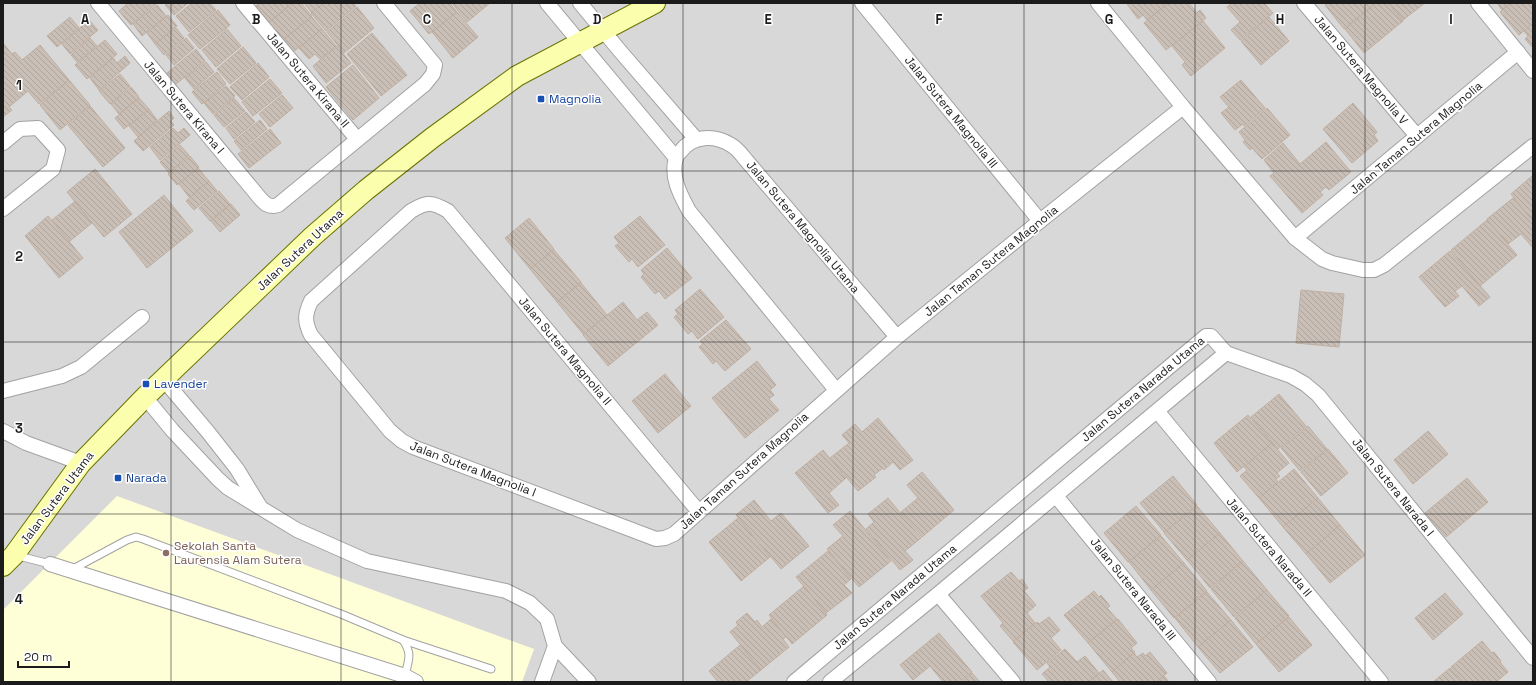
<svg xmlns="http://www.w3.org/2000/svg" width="1536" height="685" font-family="'Space Grotesk',sans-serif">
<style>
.residential{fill:#d9d8d8}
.education{fill:#ffffd7}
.building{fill:url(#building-back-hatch);stroke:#c0afa1}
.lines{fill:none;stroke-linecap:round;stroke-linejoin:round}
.lane-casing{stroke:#a2a2a2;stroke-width:9}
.street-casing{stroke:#a2a2a2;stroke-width:16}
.secondary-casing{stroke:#687400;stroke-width:22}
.lane{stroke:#fff;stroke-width:7}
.street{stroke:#fff;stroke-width:14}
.secondary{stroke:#fbfead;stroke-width:20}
.grid{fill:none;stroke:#1b1b1b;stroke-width:1;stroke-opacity:0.55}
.transit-dot{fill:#1a4fb4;stroke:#fff;stroke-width:1.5}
.education-dot{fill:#8d6e63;stroke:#fff;stroke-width:1.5}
.labels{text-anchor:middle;stroke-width:3;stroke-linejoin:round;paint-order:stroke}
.street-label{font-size:12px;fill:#1b1b1b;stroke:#fff}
.transit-label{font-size:12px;fill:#164399;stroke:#fff;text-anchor:start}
.education-label{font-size:12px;fill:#785e54;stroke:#fff;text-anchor:start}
.grid-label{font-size:13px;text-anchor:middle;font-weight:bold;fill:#1b1b1b;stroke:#fff;stroke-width:3;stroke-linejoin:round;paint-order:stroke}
</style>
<defs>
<pattern id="building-back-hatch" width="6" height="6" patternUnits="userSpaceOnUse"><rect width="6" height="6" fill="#cabfb6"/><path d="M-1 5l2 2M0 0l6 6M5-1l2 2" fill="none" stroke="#ada49c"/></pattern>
</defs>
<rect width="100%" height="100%" fill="#eee9df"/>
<!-- residential -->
<rect class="residential" x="3" y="3" width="1530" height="679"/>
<!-- education -->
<path class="education" d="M117 496 534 649 522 682H3V610Z"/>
<!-- building -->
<g class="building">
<path d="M128 3H157L131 25 119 11Z"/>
<path d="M168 3H188L174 15 165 5Z"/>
<path d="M192 3H210L216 10 189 32 176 16Z"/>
<path d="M259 3H292L269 22 256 6Z"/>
<path d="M293 3H301L312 16 280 42 266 25Z"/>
<path d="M304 3H324L312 13Z"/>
<path d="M324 3H353L356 6 326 31 311 13Z"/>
<path d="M420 3H450L457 12 429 34 410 11Z"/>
<path d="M452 3H490L467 22Z"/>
<path d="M1128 3H1168L1147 20 1143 15 1138 19 1127 4Z"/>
<path d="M1169 3H1189L1197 13 1200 10 1206 18 1166 50 1144 23Z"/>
<path d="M1232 3H1264L1273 13 1240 40 1231 30 1240 22 1227 7Z"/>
<path d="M1328 3H1375L1344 29 1325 5Z"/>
<path d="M1376 3H1388L1403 21 1364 53 1345 29Z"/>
<path d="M1389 3H1425L1403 20Z"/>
<path d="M1497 3H1511L1502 10Z"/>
<path d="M1511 3H1533V23L1519 35 1500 12Z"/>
<path d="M157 5 166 16 142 36 133 24Z"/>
<path d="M357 7 374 28 344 53 327 32Z"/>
<path d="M218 10 230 25 200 49 188 35Z"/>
<path d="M457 12 478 37 453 58 432 32Z"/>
<path d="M168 15 177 26 155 44 147 33Z"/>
<path d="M70 17 79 28 57 47 47 36Z"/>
<path d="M312 17 322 29 293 52 283 40Z"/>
<path d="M1269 17 1289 41 1261 65 1241 41Z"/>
<path d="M89 20 98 30 70 54 62 44Z"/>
<path d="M1203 21 1225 48 1191 76 1182 65 1185 62 1172 46Z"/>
<path d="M1533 23V48L1525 39 1528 36 1524 31Z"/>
<path d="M176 28 184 38 164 55 155 44Z"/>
<path d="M227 29 241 46 216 67 202 50Z"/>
<path d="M322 29 336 46 320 59 315 54 309 59 299 48Z"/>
<path d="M372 33 407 75 381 96 347 54Z"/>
<path d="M90 38 97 46 77 62 71 55Z"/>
<path d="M186 38 194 48 174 65 166 55Z"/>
<path d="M105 40 117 54 87 79 75 65Z"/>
<path d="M3 43 12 54 15 52 22 60 40 45 69 80 39 104 28 91 9 107 12 110 3 117Z"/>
<path d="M337 46 351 63 326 83 313 66Z"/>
<path d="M243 47 256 63 230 84 217 69Z"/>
<path d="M196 49 205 61 176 84 167 73Z"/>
<path d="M125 56 130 63 99 90 90 78 113 58 117 63Z"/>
<path d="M206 62 214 72 194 89 185 78Z"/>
<path d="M258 63 269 77 242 100 230 87Z"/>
<path d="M353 65 379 98 353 120 326 87Z"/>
<path d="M217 72 226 84 202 104 192 92Z"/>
<path d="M120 74 130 86 110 104 99 91Z"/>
<path d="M270 79 282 93 253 116 242 102Z"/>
<path d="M69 80 90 105 60 130 40 105Z"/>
<path d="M1241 80 1265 108 1244 126 1243 124 1235 130 1221 113 1229 107 1220 97Z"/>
<path d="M226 86 235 96 213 114 204 103Z"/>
<path d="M131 87 139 97 119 114 111 104Z"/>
<path d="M282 95 293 108 270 127 259 114Z"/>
<path d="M139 98 149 109 124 129 115 118Z"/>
<path d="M234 98 245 111 224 127 214 115Z"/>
<path d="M1353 103 1377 132 1374 135 1378 141 1352 163 1323 129Z"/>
<path d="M90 106 125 148 103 167 68 125Z"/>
<path d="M1267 108 1290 135 1262 159 1252 148 1250 150 1243 142 1245 140 1239 132Z"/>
<path d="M149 109 157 120 138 137 129 126Z"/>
<path d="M169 111 174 118 171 121 174 125 143 151 134 141Z"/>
<path d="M246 112 255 122 234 139 226 128Z"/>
<path d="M260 120 267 129 241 150 234 141Z"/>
<path d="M173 128 178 133 184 128 190 135 160 160 150 147Z"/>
<path d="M270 129 281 143 249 168 238 154Z"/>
<path d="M1326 142 1351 172 1329 190 1326 187 1320 192 1323 195 1302 213 1270 176 1274 173 1264 160 1283 143 1300 164Z"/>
<path d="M180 145 189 155 169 173 160 162Z"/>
<path d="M190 156 199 167 177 185 168 174Z"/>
<path d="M198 168 209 181 189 197 179 184Z"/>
<path d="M95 169 132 214 104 237 67 192Z"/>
<path d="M1532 176 1533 177V221L1511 194Z"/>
<path d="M209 181 217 191 194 210 186 201Z"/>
<path d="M219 191 230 204 210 221 199 208Z"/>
<path d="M164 195 193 231 147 268 119 232Z"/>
<path d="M1513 198 1533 221V248L1521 234 1508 244 1487 219Z"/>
<path d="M74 202 92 223 70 241 52 220Z"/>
<path d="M231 204 240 215 220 232 211 221Z"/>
<path d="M48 216 83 258 59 278 25 236Z"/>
<path d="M640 216 665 245 638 267 632 259 629 262 615 246 619 243 614 237Z"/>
<path d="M529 218 554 249 530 269 505 238Z"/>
<path d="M1487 220 1517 255 1480 286 1451 250Z"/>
<path d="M667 248 692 278 665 299 659 291 655 294 641 277 644 274 641 270Z"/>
<path d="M554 250 581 282 557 302 530 269Z"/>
<path d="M1450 251 1490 297 1479 306 1462 286 1455 291 1459 296 1445 307 1419 277Z"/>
<path d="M581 283 607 315 583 334 557 302Z"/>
<path d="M700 289 724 317 698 339 692 331 688 334 674 317 678 314 675 310Z"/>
<path d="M1301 290 1344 294 1339 347 1296 343Z"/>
<path d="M623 302 637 320 647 312 658 325 608 366 583 335Z"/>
<path d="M726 320 751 349 725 371 716 361 713 364 699 347 703 344 700 341Z"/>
<path d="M757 361 776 385 770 390 774 395 769 399 779 410 745 438 712 398Z"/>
<path d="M665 374 691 406 658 433 632 401Z"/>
<path d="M1279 394 1306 426 1278 449 1251 417Z"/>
<path d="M1248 415 1272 443 1237 472 1214 443Z"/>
<path d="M878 418 913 460 900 470 893 462 884 470 883 468 874 475 876 477 858 491 830 458 849 443 842 435 855 424 862 432Z"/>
<path d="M1308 426 1327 449 1300 471 1281 448Z"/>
<path d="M1428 431 1448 454 1413 484 1394 460Z"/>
<path d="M1272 443 1289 463 1277 473 1280 476 1276 479 1278 482 1259 498 1240 476 1247 470 1244 467Z"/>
<path d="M1328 449 1348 473 1321 496 1301 472Z"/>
<path d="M823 450 846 478 829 493 839 505 828 513 795 473Z"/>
<path d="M1294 469 1318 498 1283 527 1259 498Z"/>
<path d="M922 472 954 510 922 537 901 512 918 498 907 485Z"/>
<path d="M1173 476 1197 505 1164 532 1140 503Z"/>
<path d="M1467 478 1488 502 1446 537 1425 513Z"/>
<path d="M888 498 921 538 905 551 913 560 900 570 866 529 874 522 868 514Z"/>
<path d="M1318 498 1340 525 1306 554 1283 527Z"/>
<path d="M754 500 771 521 781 513 809 546 781 569 736 515Z"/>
<path d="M1136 506 1161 535 1128 562 1104 533Z"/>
<path d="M1197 506 1220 533 1187 560 1164 533Z"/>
<path d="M850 511 891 561 859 587 827 549 843 536 833 525Z"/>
<path d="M738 518 770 557 741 581 709 542Z"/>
<path d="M1340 525 1365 555 1330 583 1306 554Z"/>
<path d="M1220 533 1243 561 1210 588 1187 560Z"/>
<path d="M1161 536 1184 563 1151 590 1129 562Z"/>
<path d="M828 551 851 579 844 585 852 593 826 613 796 577Z"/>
<path d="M1243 561 1267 590 1234 617 1211 589Z"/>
<path d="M1184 563 1207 591 1174 618 1151 590Z"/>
<path d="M1011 572 1019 581 1022 579 1028 588 1024 591 1036 605 1027 613 1035 623 1013 641 1000 626 1003 623 981 596Z"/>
<path d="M804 586 827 615 792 644 769 615Z"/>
<path d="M1267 590 1289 616 1256 644 1235 618Z"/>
<path d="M1094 591 1099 597 1101 595 1110 606 1107 608 1117 619 1088 643 1064 615Z"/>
<path d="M1207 592 1231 620 1198 647 1175 618Z"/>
<path d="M1445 593 1463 614 1433 640 1415 618Z"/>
<path d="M747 613 755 622 757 620 762 627 771 619 786 637 783 639 789 647 761 670 730 632 738 625 736 622Z"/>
<path d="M1049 617 1060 630 1051 638 1061 650 1037 670 1013 642 1037 622 1039 624Z"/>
<path d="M1289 617 1312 645 1279 672 1256 644Z"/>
<path d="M1118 619 1137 643 1131 648 1135 652 1112 672 1088 643Z"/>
<path d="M1231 620 1253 647 1220 673 1198 647Z"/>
<path d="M939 633 972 672 960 682H943L930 666 913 680 900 665Z"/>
<path d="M1482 641 1492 653 1494 652 1501 661 1500 662 1508 672 1496 682H1463L1451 667Z"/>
<path d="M740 645 761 670 746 682H718L709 671Z"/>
<path d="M1065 649 1077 662 1085 656 1099 673 1088 682H1049L1042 674 1050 667 1047 663Z"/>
<path d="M1150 652 1167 673 1156 682H1120L1112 672 1134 653 1137 657 1143 653 1145 656Z"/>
<path d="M1450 668 1462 682H1433Z"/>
<path d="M1103 670 1113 682H1089Z"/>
<path d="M972 673 980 682H962Z"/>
<path d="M1164 676 1169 682H1157Z"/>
</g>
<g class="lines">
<!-- lane casing -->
<g class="lane-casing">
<g id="lane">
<path d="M15 555 50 564"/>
<path d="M71 570 127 540 136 537 143 539 341 614 403 640C413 655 408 660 405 676"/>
<path d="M403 640 491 669"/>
</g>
</g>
<!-- street casing -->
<g class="street-casing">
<g id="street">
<path d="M98 3 259 197C265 204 269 208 278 205L425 84 433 74 435 65 384 3"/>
<path d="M243 3 357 139"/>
<path d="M547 3 676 158"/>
<path d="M580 3 620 51 696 139"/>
<path d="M862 3 1040 221"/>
<path d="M1098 3 1183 107 1295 238 1322 259 1332 263 1363 270H1374L1384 265 1533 146"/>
<path d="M1304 3 1417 136"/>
<path d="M1478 3 1533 71"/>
<path d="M3 143 20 129 38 128 58 150 53 169 3 209"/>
<path d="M1295 238 1518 52"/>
<path d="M1226 353 1291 376 1305 384 1318 395 1533 658"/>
<path d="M164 380 208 432 237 469 259 505"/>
<path d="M836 390 689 211C681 196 670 177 676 158 676 156 679 153 681 151 693 135 715 135 731 145 737 148 742 155 746 160L897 337"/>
<path d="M3 391 62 376 81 367 142 317"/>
<path d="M145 397 172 430 218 479 228 488 297 530 367 561 506 591 530 603 547 619 555 646 542 682"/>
<path d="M1158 412 1381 682"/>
<path d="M3 431 26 443 81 463"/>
<path d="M1056 496 1209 682"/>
<path d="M699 512 448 211C432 202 428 201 411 211L311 301C305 314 304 321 311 335L390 431 402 441 413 447 656 539 665 538 674 534 897 337 1040 221 1183 107"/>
<path d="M50 564 405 676 416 682"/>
<path d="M938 594 1013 682"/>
<path d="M555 646 589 682"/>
<path d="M794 682 1206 336H1211L1226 353 938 594 830 682"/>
</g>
</g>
<!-- secondary casing -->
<g class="secondary-casing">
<path id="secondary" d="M3 566 14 555 81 463 145 397 313 236 366 190 432 138 517 76 655 3"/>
</g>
<!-- lane -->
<use href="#lane" class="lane"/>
<!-- street -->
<use href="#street" class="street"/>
<!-- secondary -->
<use href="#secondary" class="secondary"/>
</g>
<!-- grid -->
<path class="grid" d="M171 3V682M341 3V682M512 3V682M683 3V682M853 3V682M1024 3V682M1195 3V682M1365 3V682M3 171H1533M3 342H1533M3 514H1533"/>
<!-- markers -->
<g class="transit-dot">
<rect x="537" y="95" width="8" height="8" rx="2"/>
<rect x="142" y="380" width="8" height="8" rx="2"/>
<rect x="114" y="474" width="8" height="8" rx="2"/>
</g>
<circle class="education-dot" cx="166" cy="553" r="4"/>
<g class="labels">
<!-- street labels -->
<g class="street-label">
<text transform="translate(1361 70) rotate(50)" y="4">Jalan Sutera Magnolia V</text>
<text transform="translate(308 80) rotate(50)" y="4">Jalan Sutera Kirana II</text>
<text transform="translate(184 107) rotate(50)" y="4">Jalan Sutera Kirana I</text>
<text transform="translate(951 112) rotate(51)" y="4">Jalan Sutera Magnolia III</text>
<text transform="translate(1416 138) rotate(-40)" y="4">Jalan Taman Sutera Magnolia</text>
<text transform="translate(803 227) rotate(50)" y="4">Jalan Sutera Magnolia Utama</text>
<text transform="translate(300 250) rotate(-43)" y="4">Jalan Sutera Utama</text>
<text transform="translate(991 261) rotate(-39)" y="4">Jalan Taman Sutera Magnolia</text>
<text transform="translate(565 351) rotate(50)" y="4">Jalan Sutera Magnolia II</text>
<text transform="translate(1143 389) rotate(-40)" y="4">Jalan Sutera Narada Utama</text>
<text transform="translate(473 469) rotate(21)" y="4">Jalan Sutera Magnolia I</text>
<text transform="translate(744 471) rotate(-42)" y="4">Jalan Taman Sutera Magnolia</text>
<text transform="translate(1393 487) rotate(51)" y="4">Jalan Sutera Narada I</text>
<text transform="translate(57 498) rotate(-53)" y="4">Jalan Sutera Utama</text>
<text transform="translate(1269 547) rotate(50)" y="4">Jalan Sutera Narada II</text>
<text transform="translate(1133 589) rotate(51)" y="4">Jalan Sutera Narada III</text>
<text transform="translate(895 597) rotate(-40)" y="4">Jalan Sutera Narada Utama</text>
</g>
<!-- transit labels -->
<g class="transit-label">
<text x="549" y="103">Magnolia</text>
<text x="154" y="388">Lavender</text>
<text x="126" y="482">Narada</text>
</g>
<!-- education labels -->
<g class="education-label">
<text x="174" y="550">Sekolah Santa<tspan x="174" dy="14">Laurensia Alam Sutera</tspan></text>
</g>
</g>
<g class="grid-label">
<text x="85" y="24">A</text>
<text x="256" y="24">B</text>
<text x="427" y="24">C</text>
<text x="597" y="24">D</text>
<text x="768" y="24">E</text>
<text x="939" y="24">F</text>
<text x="1109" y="24">G</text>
<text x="1280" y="24">H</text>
<text x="1451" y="24">I</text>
<text x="19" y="90">1</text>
<text x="19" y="261">2</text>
<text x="19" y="433">3</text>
<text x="19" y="604">4</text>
</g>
<!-- border -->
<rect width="1536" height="685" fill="none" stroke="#1b1b1b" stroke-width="8"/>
<!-- scale -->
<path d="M18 661v6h51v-6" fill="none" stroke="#1b1b1b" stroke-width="2"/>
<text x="24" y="661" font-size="12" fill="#1b1b1b" stroke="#ffffff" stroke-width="3" paint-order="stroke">20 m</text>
</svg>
